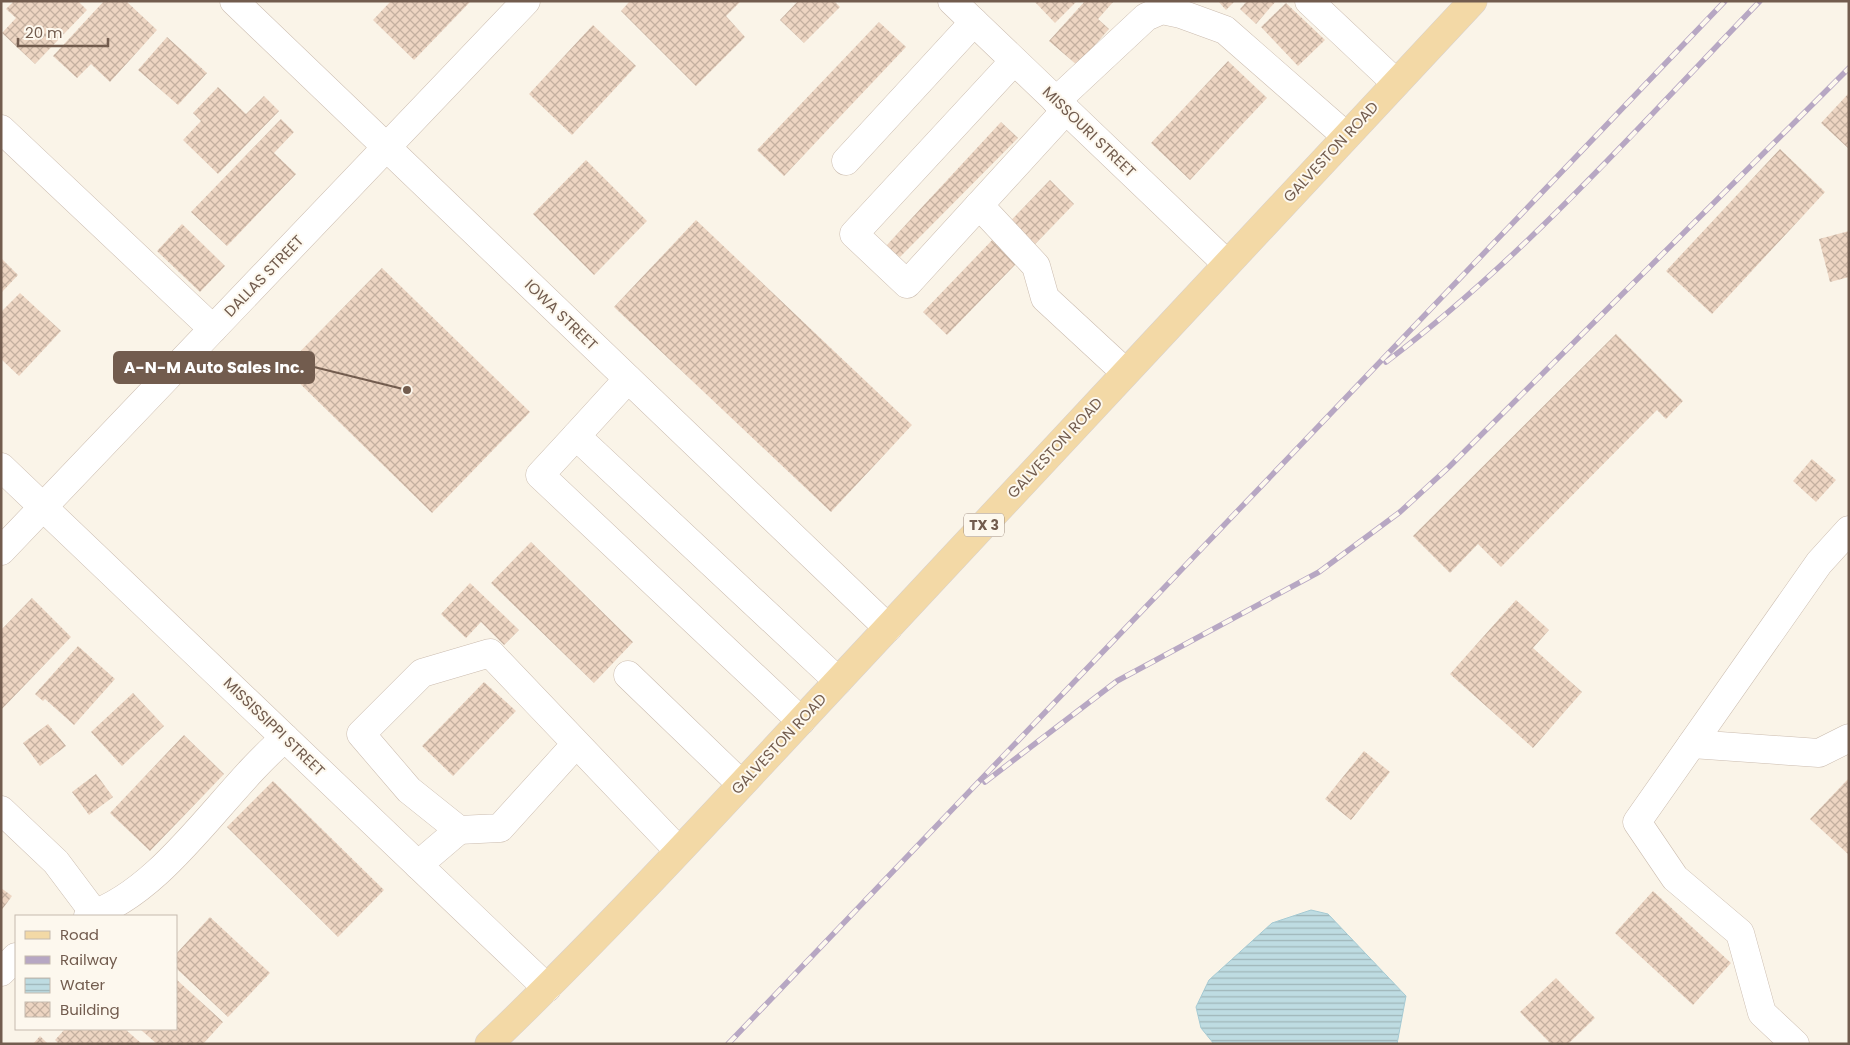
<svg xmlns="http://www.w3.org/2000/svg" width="1850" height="1045" font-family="Poppins,sans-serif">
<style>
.water{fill:url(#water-rules);stroke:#a5cad3}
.building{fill:url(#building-cross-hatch)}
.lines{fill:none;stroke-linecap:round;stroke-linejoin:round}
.minor-casing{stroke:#cbbcaf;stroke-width:29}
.major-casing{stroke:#d8d1cd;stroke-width:29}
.minor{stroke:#fff;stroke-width:28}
.major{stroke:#f3d9a6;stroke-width:28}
.rail-casing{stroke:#b7a7c3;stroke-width:5.5}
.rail{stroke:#fdf8ee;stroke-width:4;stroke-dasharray:11;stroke-linecap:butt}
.labels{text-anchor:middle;stroke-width:4;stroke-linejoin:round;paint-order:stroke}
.shield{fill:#fdf8ee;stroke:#9c8b7e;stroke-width:1}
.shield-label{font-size:14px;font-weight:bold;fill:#725c4e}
.street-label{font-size:15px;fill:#725c4e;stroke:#fdf8ee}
.leader{fill:none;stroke:#725c4e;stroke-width:2}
.callout-dot{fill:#725c4e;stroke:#fdf8ee;stroke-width:2}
.callout{fill:#725c4e;stroke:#725c4e;stroke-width:2}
.callout-label{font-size:16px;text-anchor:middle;font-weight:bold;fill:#fff}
</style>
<defs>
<pattern id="water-rules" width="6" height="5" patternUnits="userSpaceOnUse" patternTransform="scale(1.25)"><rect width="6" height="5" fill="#bedce2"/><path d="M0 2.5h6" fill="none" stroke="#9fb6b9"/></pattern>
<pattern id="building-cross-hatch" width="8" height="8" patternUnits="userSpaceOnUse" patternTransform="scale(1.25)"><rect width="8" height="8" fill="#edd5c2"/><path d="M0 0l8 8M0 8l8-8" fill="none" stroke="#c4b0a0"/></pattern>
</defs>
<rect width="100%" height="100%" fill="#faf4e8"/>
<!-- water -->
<path class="water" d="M1311 910 1328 914 1406 996 1397 1044H1214L1201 1028 1196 1007 1209 980 1272 923Z"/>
<!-- building -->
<g class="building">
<path d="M14 1H78L87 10 35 64 2 33 16 18 6 9Z"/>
<path d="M104 1H126L157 30 110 82 91 64 77 78 53 56Z"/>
<path d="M391 1H471L414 60 373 20Z"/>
<path d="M630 1H741L726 16 745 37 696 86 621 11Z"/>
<path d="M798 1H834L840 7 804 43 780 20Z"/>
<path d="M1034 1H1077L1055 23Z"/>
<path d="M1085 1H1114L1098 19 1109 29 1077 65 1049 41Z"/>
<path d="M1218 1H1235L1226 10Z"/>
<path d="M1247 1H1276L1256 24 1240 9Z"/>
<path d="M1286 3 1325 40 1298 66 1261 27Z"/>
<path d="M879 22 906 47 784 176 757 150Z"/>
<path d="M593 25 636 66 572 135 529 94Z"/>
<path d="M167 37 207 73 178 105 138 70Z"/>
<path d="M1228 61 1267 98 1190 180 1151 143Z"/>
<path d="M218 87 246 114 264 96 279 111 218 174 183 140 201 121 193 113Z"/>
<path d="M1849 93V149L1821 123Z"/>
<path d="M281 119 294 132 274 153 296 174 227 246 191 212Z"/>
<path d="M1001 122 1018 138 900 257 886 246Z"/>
<path d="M1780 149 1825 192 1712 314 1666 271Z"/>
<path d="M586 160 647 221 594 275 533 214Z"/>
<path d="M1050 180 1074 204 947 335 923 312Z"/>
<path d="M696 220 912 425 831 512 614 307Z"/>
<path d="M182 224 225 266 200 292 157 251Z"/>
<path d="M1849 231V277L1830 282 1819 239Z"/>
<path d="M1 258 18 275 1 293Z"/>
<path d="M382 268 530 412 432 513 284 368Z"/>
<path d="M20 293 61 331 19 376 1 359V312Z"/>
<path d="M1616 334 1683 401 1666 419 1657 410 1501 567 1478 544 1450 573 1413 536Z"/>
<path d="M1812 459 1836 480 1816 502 1793 481Z"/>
<path d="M531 542 633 642 594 683 491 583Z"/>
<path d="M470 583 519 630 504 645 481 622 466 638 441 614Z"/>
<path d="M32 598 71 637 1 710V630Z"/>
<path d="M1516 600 1549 630 1533 648 1582 692 1533 748 1450 674Z"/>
<path d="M78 646 115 679 74 725 45 699 43 701 35 694Z"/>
<path d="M484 682 516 711 453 776 422 746Z"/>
<path d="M133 693 164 726 122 766 91 732Z"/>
<path d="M48 724 66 746 40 766 23 743Z"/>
<path d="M184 735 224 774 150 851 110 813Z"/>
<path d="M1364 751 1390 772 1351 820 1325 799Z"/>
<path d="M96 774 113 797 89 815 72 792Z"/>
<path d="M1849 778V855L1810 819Z"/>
<path d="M273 781 384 890 338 937 227 827Z"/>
<path d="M1 888 12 896 1 911Z"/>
<path d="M1653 891 1731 963 1693 1005 1615 933Z"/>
<path d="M210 917 270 973 228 1017 176 968V954Z"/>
<path d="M1556 978 1595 1018 1568 1044H1551L1520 1012Z"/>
<path d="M176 979 223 1022 203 1044H157L140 1029H176Z"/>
<path d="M65 1029H125L142 1044H59L55 1040Z"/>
<path d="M40 1036 48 1044H33Z"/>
</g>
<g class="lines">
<!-- minor casing -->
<g class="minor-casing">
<g id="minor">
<path d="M234 1 888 628"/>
<path d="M952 1 1226 263"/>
<path d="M1309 1 1396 83"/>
<path d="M1014 61 854 234 907 284 1066 110"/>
<path d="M1056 101 1146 17 1162 10 1181 14 1225 30 1346 136"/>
<path d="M1 129 213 329"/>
<path d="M846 161 974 22"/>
<path d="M979 205 1036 266 1045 298 1125 372"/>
<path d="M628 379 576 436 838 681"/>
<path d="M576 436 540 475 801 721"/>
<path d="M1 467 547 988"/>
<path d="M1 551 526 1"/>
<path d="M628 675 741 784"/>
<path d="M576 744 500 828 459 830 409 790 361 734 422 673 490 653 678 850"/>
<path d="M1692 744 1819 753 1849 738"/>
<path d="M1 810 56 862 95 914"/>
<path d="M418 865 459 830"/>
<path d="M88 916C165 891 223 790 285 738"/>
<path d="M1 972 16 957"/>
<path d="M1795 1044 1762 1013 1740 933 1675 878 1637 822 1819 563 1849 530"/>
</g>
</g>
<!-- major casing -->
<g class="major-casing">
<path id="major" d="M489 1044C610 928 724 803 839 680 1051 454 1261 227 1473 1"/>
</g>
<!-- minor -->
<use href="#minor" class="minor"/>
<!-- major -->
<use href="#major" class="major"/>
<!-- rail casing -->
<g class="rail-casing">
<g id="rail">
<path d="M1386 362C1524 258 1640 125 1760 1"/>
<path d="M985 782 1117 681 1319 572 1400 512 1449 467 1849 68"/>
<path d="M728 1044 1725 1"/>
</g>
</g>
<!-- rail -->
<use href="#rail" class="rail"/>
</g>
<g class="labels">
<!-- shield labels -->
<rect class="shield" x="964" y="513.5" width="40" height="23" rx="4"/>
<g class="shield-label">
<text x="984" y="530">TX 3</text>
</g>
<!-- street labels -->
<g class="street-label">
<text transform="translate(1089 132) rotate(44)" y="5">MISSOURI STREET</text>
<text transform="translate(1331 152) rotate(-47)" y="5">GALVESTON ROAD</text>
<text transform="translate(264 276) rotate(-46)" y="5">DALLAS STREET</text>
<text transform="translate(561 315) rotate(44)" y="5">IOWA STREET</text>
<text transform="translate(1055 448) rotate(-47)" y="5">GALVESTON ROAD</text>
<text transform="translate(274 727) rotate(44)" y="5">MISSISSIPPI STREET</text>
<text transform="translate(779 744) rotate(-47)" y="5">GALVESTON ROAD</text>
</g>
</g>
<!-- callouts -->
<path class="leader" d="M407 390L314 367"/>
<circle class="callout-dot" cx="407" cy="390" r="5"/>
<rect class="callout" x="114" y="352" width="200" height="31" rx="5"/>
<g class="callout-label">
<text x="214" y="373">A-N-M Auto Sales Inc.</text>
</g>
<!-- border -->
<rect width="1850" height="1045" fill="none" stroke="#725c4e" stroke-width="5"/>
<!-- legend -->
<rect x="15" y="915" width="162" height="115" fill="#fdf8ee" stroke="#c5baae"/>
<rect x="25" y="931" width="25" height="8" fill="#f3d9a6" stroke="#c5baae"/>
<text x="60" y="940" font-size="15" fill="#725c4e">Road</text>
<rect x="25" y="956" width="25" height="8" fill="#b7a7c3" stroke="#c5baae"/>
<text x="60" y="965" font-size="15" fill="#725c4e">Railway</text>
<rect x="25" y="978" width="25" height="15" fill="url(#water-rules)" stroke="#c5baae"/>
<text x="60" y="990" font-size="15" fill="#725c4e">Water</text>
<rect x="25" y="1002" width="25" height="15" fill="url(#building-cross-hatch)" stroke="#c5baae"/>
<text x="60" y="1015" font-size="15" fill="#725c4e">Building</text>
<!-- scale -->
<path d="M18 38v8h90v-8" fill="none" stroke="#725c4e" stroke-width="2.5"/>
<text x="25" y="38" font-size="15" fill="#725c4e" stroke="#fdf8ee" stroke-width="4" paint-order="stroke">20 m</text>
</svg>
